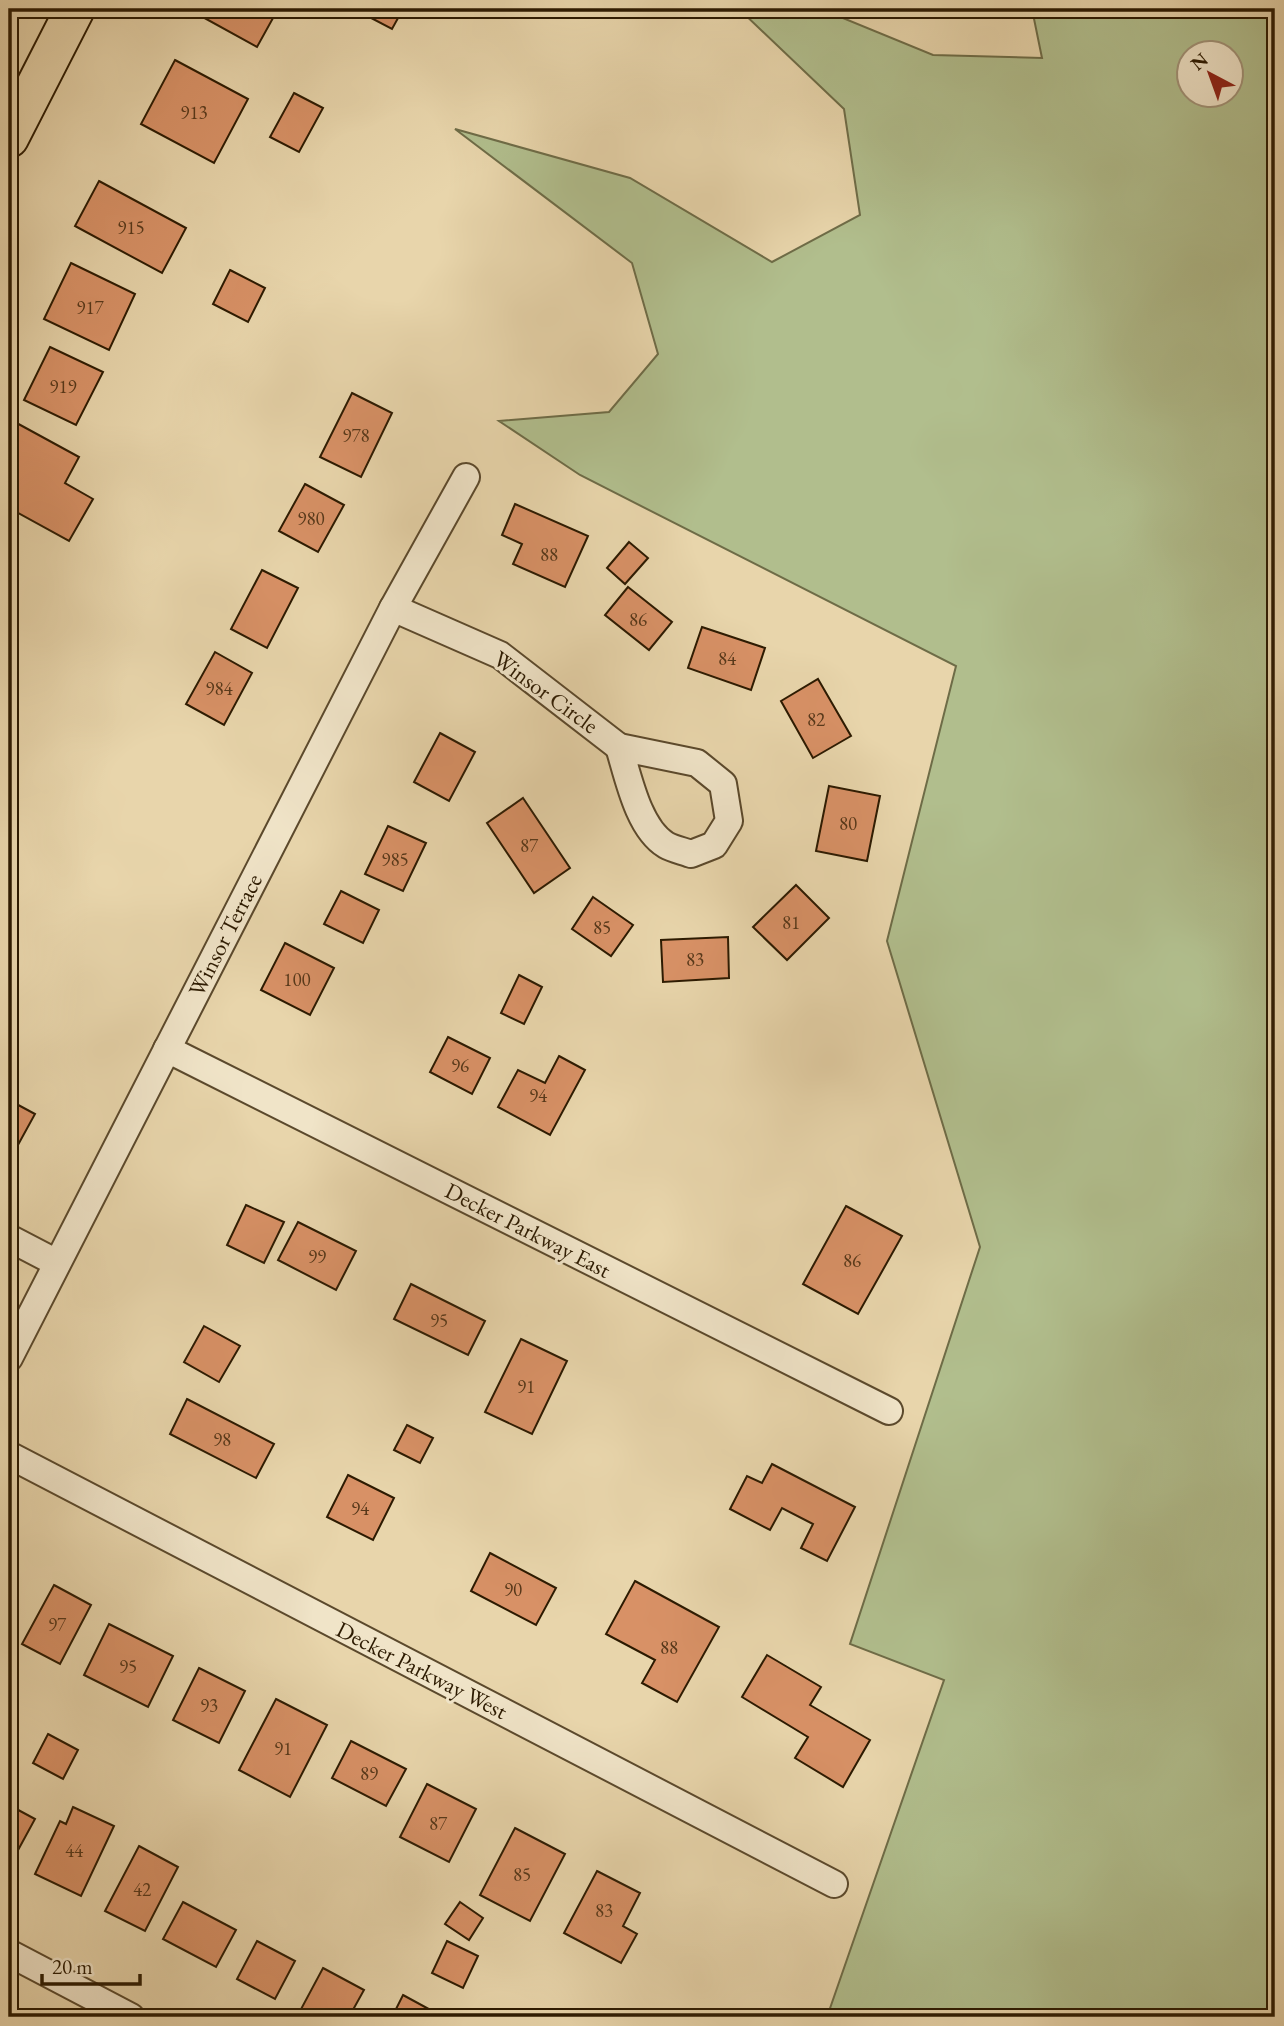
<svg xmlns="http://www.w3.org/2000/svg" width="1284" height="2026" font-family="'EB Garamond',serif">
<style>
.green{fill:#b1be8d;stroke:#6e6c47;stroke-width:2;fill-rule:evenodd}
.building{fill:#d89166;stroke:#2c1a01;stroke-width:2}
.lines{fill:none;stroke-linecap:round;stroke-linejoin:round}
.minor-casing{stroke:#5b492c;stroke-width:30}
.primary-casing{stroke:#2c1a01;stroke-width:42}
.minor{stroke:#f0e4c8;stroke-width:26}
.primary{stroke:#e8d5ab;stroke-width:38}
.labels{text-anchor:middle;stroke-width:6;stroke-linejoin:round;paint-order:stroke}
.number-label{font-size:19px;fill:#57381a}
.street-label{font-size:23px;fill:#2c1a01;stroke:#f0e4c8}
</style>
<rect width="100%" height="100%" fill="#e8d5ab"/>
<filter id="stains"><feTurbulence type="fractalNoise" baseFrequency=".00286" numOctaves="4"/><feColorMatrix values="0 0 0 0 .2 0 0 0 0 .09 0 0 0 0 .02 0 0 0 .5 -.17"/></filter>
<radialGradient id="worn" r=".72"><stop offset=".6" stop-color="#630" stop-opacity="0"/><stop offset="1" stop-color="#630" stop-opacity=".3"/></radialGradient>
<!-- green -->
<path class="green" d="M739 9H821L933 55 1042 58 1032 9H1275V2017H827L944 1680 850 1644 980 1247 887 941 956 666 580 475 499 421 609 412 658 354 632 263 455 129 630 178 772 262 860 215 844 109ZM1190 52H1232V94H1190Z"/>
<!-- building -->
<g class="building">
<path d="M202 9H278L257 47 199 15Z"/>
<path d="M354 9H403L392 29Z"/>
<path d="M175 60 248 99 214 163 141 124Z"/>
<path d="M294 93 323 108 299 152 270 137Z"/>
<path d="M99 181 186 228 162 273 75 226Z"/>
<path d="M71 263 135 294 109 350 44 319Z"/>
<path d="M230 270 265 288 248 322 213 304Z"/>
<path d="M50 347 103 372 76 425 24 400Z"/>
<path d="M352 393 392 413 361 477 320 457Z"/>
<path d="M13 421 79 457 65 483 93 499 69 541 9 508V489L15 477 9 473V429Z"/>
<path d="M305 484 344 505 318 552 279 531Z"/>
<path d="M515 504 588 536 565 587 513 564 522 544 502 535Z"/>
<path d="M629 542 648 558 625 584 607 568Z"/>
<path d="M262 570 298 588 267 648 231 629Z"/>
<path d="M628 587 672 622 649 650 605 615Z"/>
<path d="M702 627 765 648 751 690 688 668Z"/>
<path d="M215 652 252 673 224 725 186 704Z"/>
<path d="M818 679 851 736 813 758 781 701Z"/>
<path d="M440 733 475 752 449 801 414 782Z"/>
<path d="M829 786 880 796 867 861 816 851Z"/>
<path d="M523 798 570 868 534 893 487 823Z"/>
<path d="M388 826 426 843 403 891 365 874Z"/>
<path d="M796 885 829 918 787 960 753 927Z"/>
<path d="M341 891 379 910 363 943 324 924Z"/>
<path d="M593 897 633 925 611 956 572 929Z"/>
<path d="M728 937 729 978 663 982 661 940Z"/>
<path d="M285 943 334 968 310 1015 261 990Z"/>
<path d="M519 975 542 987 524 1024 501 1013Z"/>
<path d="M448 1037 490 1058 472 1094 430 1072Z"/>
<path d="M559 1056 585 1070 550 1135 498 1107 518 1070 545 1083Z"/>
<path d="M9 1100 35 1114 13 1154 9 1151Z"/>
<path d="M246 1205 284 1222 264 1263 227 1245Z"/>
<path d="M846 1206 902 1236 858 1314 803 1284Z"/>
<path d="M298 1222 356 1251 336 1290 278 1260Z"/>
<path d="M411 1284 485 1321 468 1355 394 1319Z"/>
<path d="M204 1326 240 1346 219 1382 184 1362Z"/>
<path d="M521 1339 567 1361 532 1434 485 1412Z"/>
<path d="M187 1399 274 1444 256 1478 170 1434Z"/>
<path d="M407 1425 433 1438 420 1463 394 1450Z"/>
<path d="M772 1464 855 1507 827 1561 801 1548 813 1524 782 1508 770 1530 730 1509 747 1476 762 1483Z"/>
<path d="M348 1475 394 1498 373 1540 327 1517Z"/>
<path d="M490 1553 556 1588 536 1625 471 1591Z"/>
<path d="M635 1581 719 1627 677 1702 642 1683 655 1660 606 1634Z"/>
<path d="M54 1585 91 1605 60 1664 22 1644Z"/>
<path d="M109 1624 173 1656 148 1707 84 1675Z"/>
<path d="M767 1655 821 1687 810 1705 870 1740 843 1787 795 1758 808 1737 742 1697Z"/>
<path d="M199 1668 245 1691 219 1743 173 1720Z"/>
<path d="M276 1699 327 1725 290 1797 239 1770Z"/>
<path d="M48 1734 78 1750 63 1779 33 1763Z"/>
<path d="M351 1741 406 1769 386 1806 332 1778Z"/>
<path d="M427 1784 476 1809 449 1862 400 1837Z"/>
<path d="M9 1805 35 1819 11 1863 9 1861Z"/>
<path d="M73 1807 114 1826 81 1896 35 1874 60 1821 66 1824Z"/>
<path d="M515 1828 565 1854 530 1921 480 1895Z"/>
<path d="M139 1846 178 1867 145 1931 105 1911Z"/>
<path d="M597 1871 640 1893 623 1926 637 1934 621 1963 564 1933Z"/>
<path d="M183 1902 236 1930 216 1967 163 1939Z"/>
<path d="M460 1902 483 1918 469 1940 445 1924Z"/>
<path d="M257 1941 295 1961 275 1999 237 1979Z"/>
<path d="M447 1941 478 1956 463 1988 432 1973Z"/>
<path d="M323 1968 364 1990 349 2017H311L300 2011Z"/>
<path d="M403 1995 438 2014 437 2017H392Z"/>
</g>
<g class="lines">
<!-- minor casing -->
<g class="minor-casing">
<g id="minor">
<path d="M393 608 500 655 619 747"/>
<path d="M619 747 697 763 723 784 729 821 714 845 691 854C683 851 673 849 666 845 638 828 628 776 619 747Z"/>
<path d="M167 1049 889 1411"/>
<path d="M9 1238 57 1263"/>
<path d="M9 1358 393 608 466 477"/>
<path d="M9 1455 834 1884"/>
<path d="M9 1953 131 2017"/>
</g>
</g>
<!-- primary casing -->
<g class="primary-casing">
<path id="primary" d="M9 138 75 9"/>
</g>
<!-- minor -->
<use href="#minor" class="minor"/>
<!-- primary -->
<use href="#primary" class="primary"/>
</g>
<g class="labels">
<!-- number labels -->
<g class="number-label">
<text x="194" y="119">913</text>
<text x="131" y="234">915</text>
<text x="90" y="314">917</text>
<text x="63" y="393">919</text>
<text x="356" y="442">978</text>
<text x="311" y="525">980</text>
<text x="549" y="561">88</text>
<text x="638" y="626">86</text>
<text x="727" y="665">84</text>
<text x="219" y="695">984</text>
<text x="816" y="726">82</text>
<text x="848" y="830">80</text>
<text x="529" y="852">87</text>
<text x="395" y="866">985</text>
<text x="791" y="929">81</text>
<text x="602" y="934">85</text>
<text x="695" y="966">83</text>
<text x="297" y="986">100</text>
<text x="460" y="1072">96</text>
<text x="538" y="1102">94</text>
<text x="317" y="1263">99</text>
<text x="852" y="1267">86</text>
<text x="439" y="1327">95</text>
<text x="526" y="1393">91</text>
<text x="222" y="1446">98</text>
<text x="360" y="1515">94</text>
<text x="513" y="1596">90</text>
<text x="57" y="1631">97</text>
<text x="669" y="1654">88</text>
<text x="128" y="1673">95</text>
<text x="209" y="1712">93</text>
<text x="283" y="1755">91</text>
<text x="369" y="1780">89</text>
<text x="438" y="1830">87</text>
<text x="74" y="1857">44</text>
<text x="522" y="1881">85</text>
<text x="142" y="1896">42</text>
<text x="604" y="1917">83</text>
</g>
<!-- street labels -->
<g class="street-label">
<text transform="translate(546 692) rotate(36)" y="8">Winsor Circle</text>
<text transform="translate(225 935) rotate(-63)" y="8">Winsor Terrace</text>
<text transform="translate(528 1230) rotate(27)" y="8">Decker Parkway East</text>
<text transform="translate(422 1670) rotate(27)" y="8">Decker Parkway West</text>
</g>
</g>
<!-- margin -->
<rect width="1284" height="2026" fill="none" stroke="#e8d5ab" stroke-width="35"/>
<rect x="10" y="10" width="1263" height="2005" fill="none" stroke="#2c1a01" stroke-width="3.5"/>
<rect x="18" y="18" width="1249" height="1991" fill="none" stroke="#2c1a01" stroke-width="2"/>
<!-- north arrow -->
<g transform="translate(1210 74) rotate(319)"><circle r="33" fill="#f0e4c8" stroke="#a29378" stroke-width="2"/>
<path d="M0-5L12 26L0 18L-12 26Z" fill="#8f2418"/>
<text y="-10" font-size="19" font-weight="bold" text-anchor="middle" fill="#2c1a01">N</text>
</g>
<!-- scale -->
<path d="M42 1974v10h98v-10" fill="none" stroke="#2c1a01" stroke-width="3.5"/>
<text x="52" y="1974" font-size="21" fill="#2c1a01" stroke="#f0e4c8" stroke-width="5" paint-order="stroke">20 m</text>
<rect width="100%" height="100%" filter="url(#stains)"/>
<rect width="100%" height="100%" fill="url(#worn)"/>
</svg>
